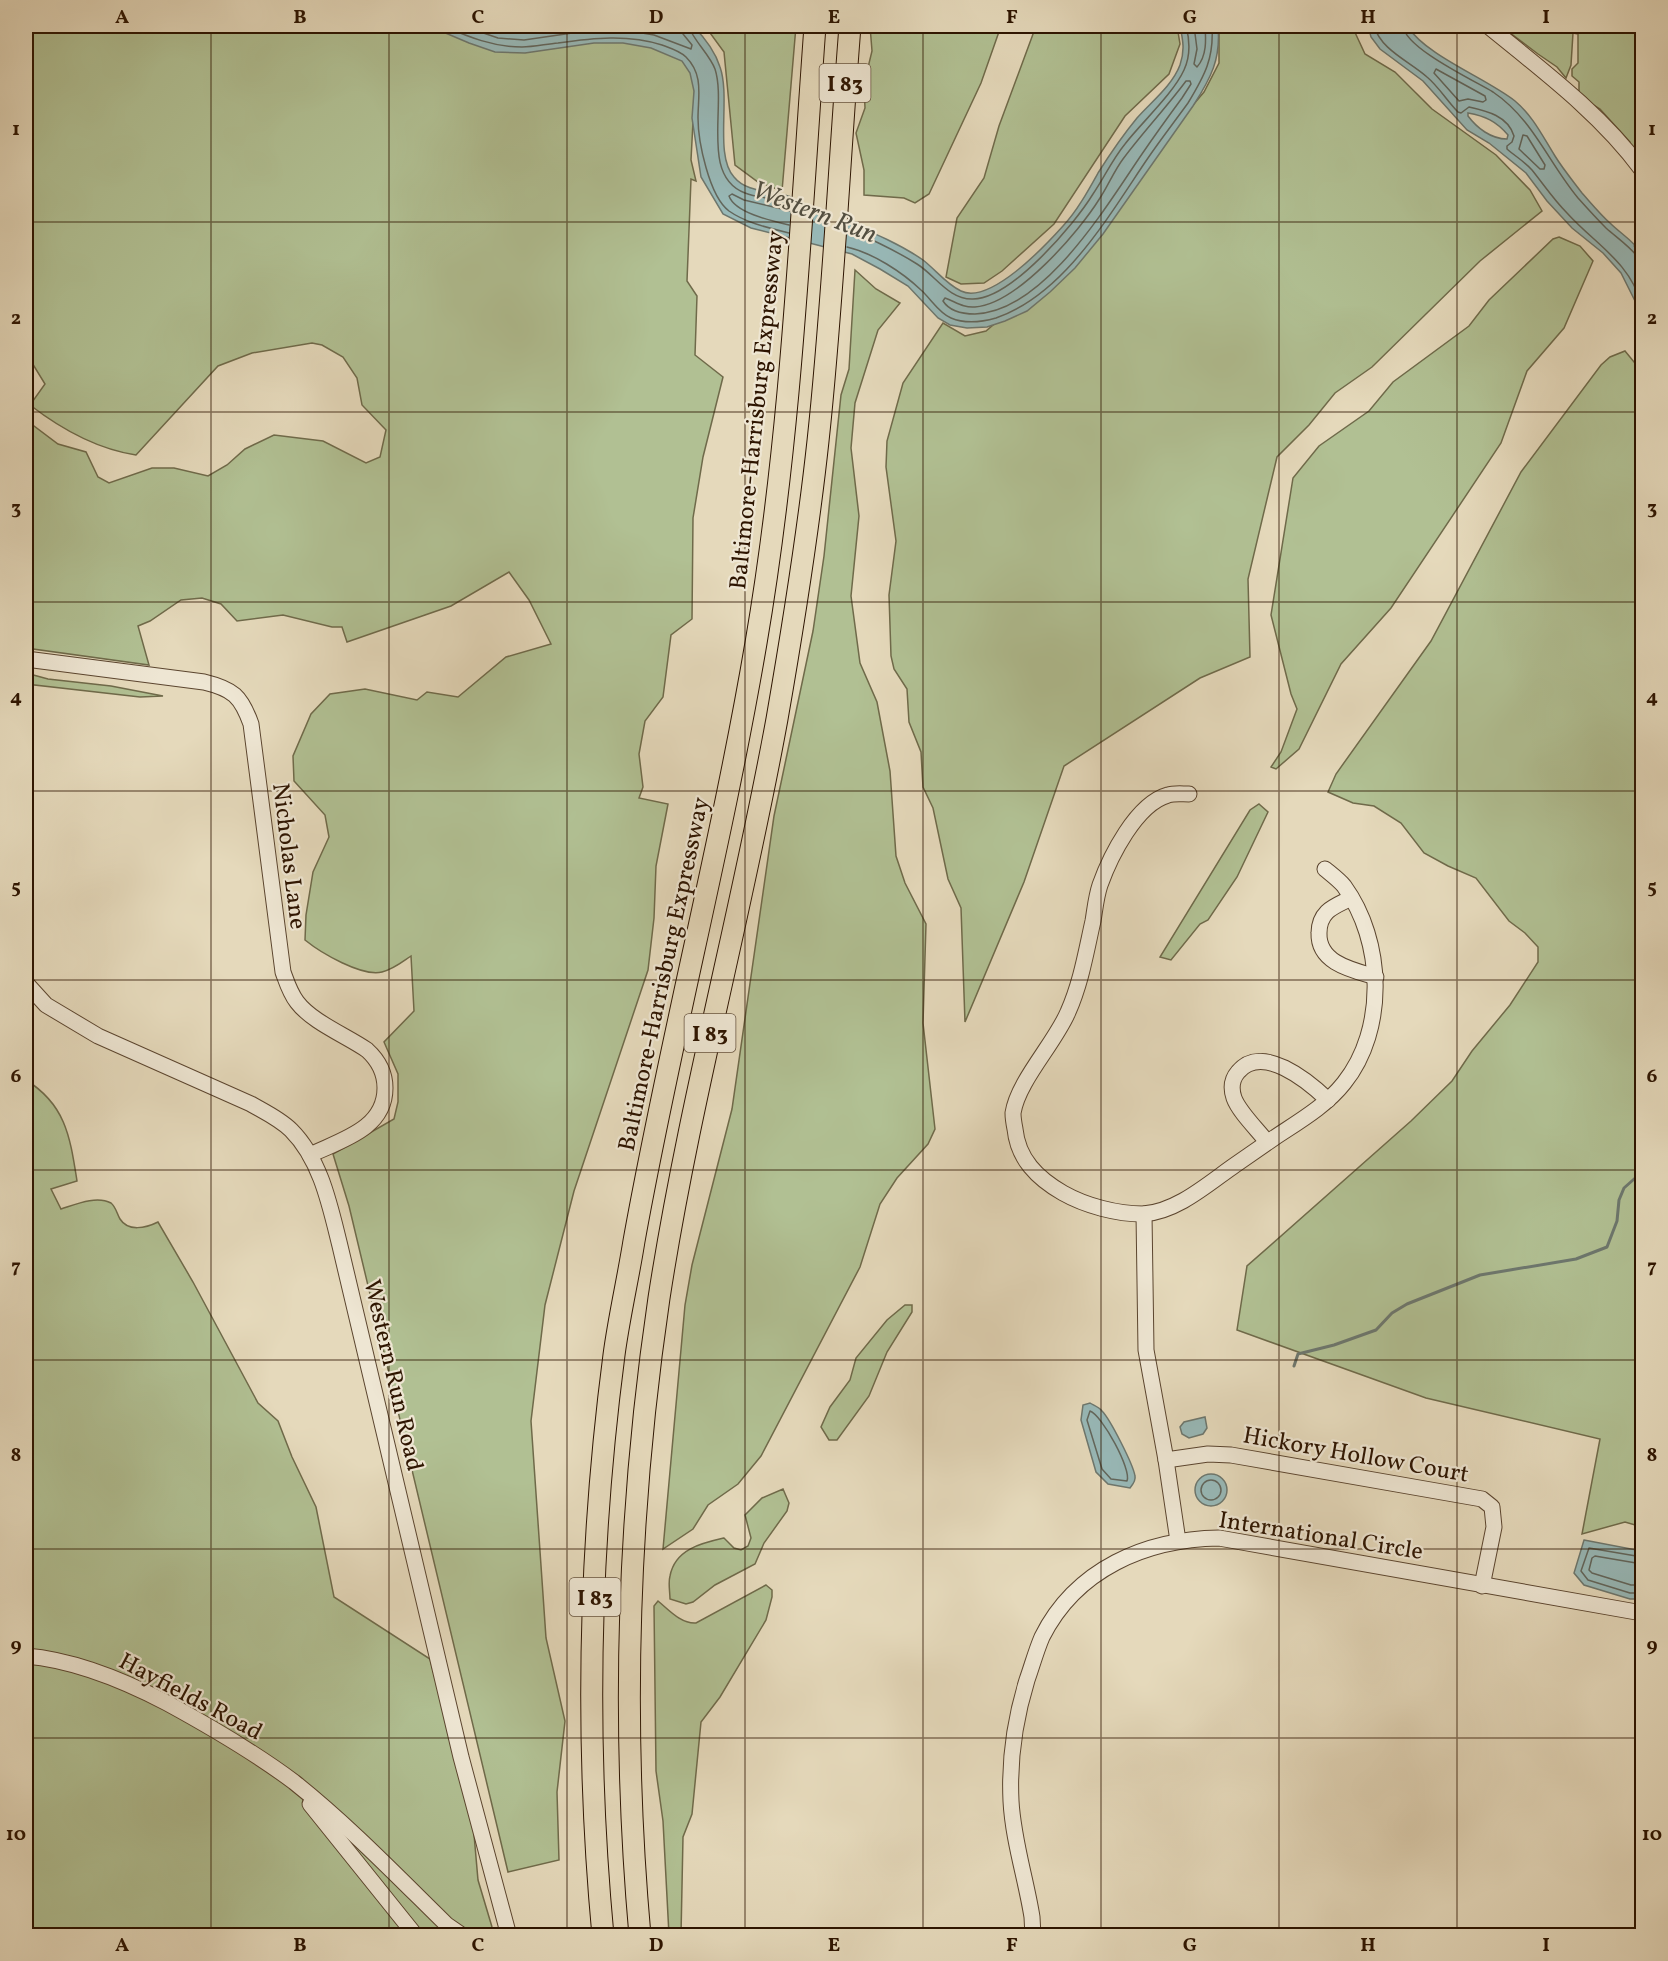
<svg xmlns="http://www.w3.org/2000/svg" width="1668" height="1961" font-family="Vollkorn,serif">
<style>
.green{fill:#b1c093;stroke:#6f6a4a;stroke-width:1.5}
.water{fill:#98b9b8;stroke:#6d776e;stroke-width:1.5;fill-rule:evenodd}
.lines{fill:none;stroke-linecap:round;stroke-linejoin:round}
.shore{stroke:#62665c;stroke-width:1.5}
.stream{stroke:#6d776e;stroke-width:3}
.minor-casing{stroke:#5b452f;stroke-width:17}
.highway-casing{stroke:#2d1400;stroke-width:23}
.minor{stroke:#eee6d3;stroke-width:15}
.highway{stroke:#e5d9bb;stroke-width:21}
.grid{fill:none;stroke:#2d1400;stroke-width:1.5;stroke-opacity:0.55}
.labels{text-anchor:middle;stroke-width:4.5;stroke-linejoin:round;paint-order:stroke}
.shield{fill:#eee6d3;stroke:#67533f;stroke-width:1.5}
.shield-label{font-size:22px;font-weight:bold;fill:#2d1400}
.street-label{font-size:24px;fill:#2d1400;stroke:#eee6d3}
.water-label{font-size:26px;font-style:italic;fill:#524e40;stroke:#eee6d3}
.neatline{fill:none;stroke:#2d1400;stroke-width:2}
.grid-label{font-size:20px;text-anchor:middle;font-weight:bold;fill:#2d1400}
</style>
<rect width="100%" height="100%" fill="#e5d9bb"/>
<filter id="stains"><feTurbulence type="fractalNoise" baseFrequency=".00333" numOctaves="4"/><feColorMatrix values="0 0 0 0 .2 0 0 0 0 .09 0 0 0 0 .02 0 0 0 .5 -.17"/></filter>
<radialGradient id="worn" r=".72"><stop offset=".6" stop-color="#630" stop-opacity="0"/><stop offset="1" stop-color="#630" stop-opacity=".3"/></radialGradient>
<!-- green -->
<g class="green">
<path d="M26 26H698L691 160 696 181 691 179 687 281 697 296 695 355 723 377 703 457 693 518 692 619 671 635 663 697 645 721 639 754 643 787 639 798 668 804 656 866 654 918 648 970 574 1191 545 1305 531 1421 546 1638 565 1721 557 1792 559 1860 508 1872 349 1206 333 1154 394 1119 398 1102V1074L384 1042 414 1011 411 956C402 962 394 969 382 972 362 977 321 953 305 940L306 915 313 872 329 837 325 815 294 781 293 756 311 714 330 694 365 689 417 700 427 692 458 697 506 657 551 644 529 600 509 572 451 606 347 642 342 627H332L283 615 237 621 221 604 202 598 181 600 150 621 138 626 149 665 26 648V420L58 444 86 452 98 477 109 483 152 468H174L208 476 227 465 245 449 274 435 323 441 366 463 380 457 386 430 362 405 357 378 343 357 322 345 312 343 252 353 218 366 136 455C97 449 61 429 30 405L45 384 26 353Z"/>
<path d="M705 26H796L782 191 758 182 735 165 724 52Z"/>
<path d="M870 26H1001L981 83 929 194 915 203 904 198 864 195V170L856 133 865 108 864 84 872 51Z"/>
<path d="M1036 26H1177L1180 44 1169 74 1125 116 1054 224 1002 271 984 283 961 284 946 277 957 218 984 178 999 126Z"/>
<path d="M1219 26H1352L1365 54 1395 72 1432 109 1496 155 1530 190 1542 211 1480 261 1372 367 1335 393 1309 425 1277 457 1248 579 1250 657 1200 678 1064 766 1024 882 965 1022 961 908 948 879 933 808 923 787 921 752 909 722 907 689 894 669 891 656 889 595 896 541 886 467 887 441 903 383 943 323 965 336 986 331 1042 283 1204 92 1219 63Z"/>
<path d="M1501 26H1642V162L1628 145 1630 142 1600 109 1587 101 1579 92V82L1572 76V69L1578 63V34L1573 33 1571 65 1566 78 1557 67 1538 54Z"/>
<path d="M1559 237 1580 246 1593 261 1564 328 1527 371 1501 443 1391 608 1341 664 1299 749 1276 769 1271 767 1281 752 1297 709 1291 694 1271 615 1293 478 1319 446 1369 411 1393 382 1469 326 1489 300 1553 239Z"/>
<path d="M855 270 876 289 900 303 878 330 855 403 851 448 859 516 851 596 860 663 877 702 890 771 896 856 905 883 926 924 923 1023 935 1129 928 1144 897 1178 880 1204 860 1267 761 1456 738 1484 708 1505 693 1529 663 1549 685 1305 692 1265 732 1109 774 816 813 631 824 556 841 395 849 369Z"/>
<path d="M1625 351 1639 368 1642 384V1527L1625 1522 1582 1534 1600 1439 1426 1398 1237 1330 1247 1266 1411 1121 1452 1081 1472 1051 1510 1005 1538 962V947L1525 933 1509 921 1476 878 1448 866 1424 853 1401 823 1374 806 1353 803 1328 792 1336 774 1431 641 1521 472 1601 365 1610 357Z"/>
<path d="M26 673 48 679 111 686 163 696 140 697 26 684Z"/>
<path d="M1259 804 1268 812 1237 877 1208 920 1200 924 1171 960 1160 957 1250 810Z"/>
<path d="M26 1080C66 1105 70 1137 77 1181L51 1189 61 1209C74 1205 96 1195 111 1203 116 1207 117 1214 120 1219 128 1232 146 1228 158 1222L193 1282 258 1403 278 1421 292 1457 316 1507 334 1597 430 1659 473 1823 478 1880 492 1927 496 1935H26Z"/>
<path d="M905 1305H912V1312L887 1352 869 1396 837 1440H829L821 1427 830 1407 850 1380 856 1358 887 1320Z"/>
<path d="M783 1489 789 1503 787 1511 764 1543 755 1564 715 1585 693 1602 686 1604 670 1599C670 1592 668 1583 670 1576 675 1549 702 1543 724 1538L734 1548 741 1550 748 1546 751 1538 745 1515 762 1498Z"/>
<path d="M766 1585 772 1590V1597L766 1620 720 1697 701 1722 692 1814 683 1837 681 1935H669L663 1821 656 1771 654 1606 658 1601C669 1610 681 1624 696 1623Z"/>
</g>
<!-- water -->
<g class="water">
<path d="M429 26H693C704 37 715 51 720 67 731 98 714 155 734 177 747 193 770 190 788 196 805 201 822 210 838 218 866 230 897 242 923 260 936 270 946 284 961 291 990 305 1045 246 1063 226 1077 211 1088 191 1098 173 1110 154 1123 135 1137 118 1151 102 1172 86 1180 65 1185 51 1183 40 1180 26H1218C1221 59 1211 78 1193 106L1103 234 1075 268 1050 292 1027 311 1005 321 987 327 967 328 950 325 938 318 908 286 880 269 852 254 751 228 723 214 701 177 692 118 694 91 690 73 682 61 651 48 623 43H594L525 53 495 52 469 43Z"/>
<path d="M1368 26H1407C1428 57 1484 77 1515 101 1533 116 1543 137 1555 156 1563 169 1573 181 1582 193 1591 203 1600 214 1610 223 1621 234 1634 241 1642 254V327L1636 303 1621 273 1603 253 1572 228 1547 201 1526 173 1489 143 1467 130 1423 81 1380 49 1371 37ZM1468 113C1485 116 1496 121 1508 135L1507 139C1491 139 1477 128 1468 116Z"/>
<path d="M1090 1403C1093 1405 1099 1407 1102 1411 1110 1419 1133 1464 1135 1476 1136 1481 1133 1484 1130 1488L1108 1484 1096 1472 1081 1420 1083 1405Z"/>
<path d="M1205 1417 1207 1428 1203 1434 1189 1438 1182 1434 1180 1427 1184 1422Z"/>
<circle cx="1211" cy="1490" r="16"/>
<path d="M1584 1540 1642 1551V1599H1630L1584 1585 1574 1573Z"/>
</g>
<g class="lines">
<!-- shore -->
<g class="shore">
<path d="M443 26C469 37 493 47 522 47 534 47 546 44 558 43 593 38 628 34 662 45 670 48 680 51 686 57 704 75 698 96 698 118 698 141 709 196 729 211 746 223 769 228 789 233"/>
<path d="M463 26 498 38 524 40 593 30H624L654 35 691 49 692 45 683 34 682 26"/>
<path d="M488 26C513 34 537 29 562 26"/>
<path d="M689 26C690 36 710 55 715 69 727 106 700 176 745 193 760 199 776 197 791 203"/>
<path d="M1194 26 1197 49 1194 64 1197 67C1207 56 1206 39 1205 26"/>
<path d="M1374 26C1381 50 1409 61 1427 77 1439 87 1447 101 1458 112L1461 113 1469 107C1487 111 1508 116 1514 136L1512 142 1507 146V149C1515 156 1525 162 1532 170 1544 185 1554 200 1567 213 1596 245 1629 261 1642 305"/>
<path d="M1403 26C1405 48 1473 80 1493 92 1533 119 1548 162 1578 198 1587 208 1597 219 1606 228 1616 237 1628 245 1637 256L1642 257"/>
<path d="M1436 69 1485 96 1486 100 1483 102 1468 99 1459 101 1434 73Z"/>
<path d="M1186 81H1190L1191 84 1182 98C1168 117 1155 135 1142 154 1107 205 1044 312 975 314 963 314 950 312 943 301L945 298C956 302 963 308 975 307 1017 304 1079 232 1100 198 1108 186 1114 171 1123 159 1143 132 1166 108 1186 81Z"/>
<path d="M1523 135 1527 136 1545 165 1544 169H1540L1519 149Z"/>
<path d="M789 225C772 221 735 213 729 196L732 194 744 200 790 211"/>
<path d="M848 229C871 239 895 250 917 264 935 275 949 300 973 299 1011 299 1074 225 1093 194 1104 178 1112 160 1125 144 1142 122 1173 94 1184 70 1191 55 1190 41 1186 26"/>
<path d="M847 247C873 253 902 272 921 290 931 299 939 313 951 318 965 324 982 322 996 318 1065 294 1109 215 1148 158 1161 139 1175 121 1188 103 1205 75 1214 58 1212 26"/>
<path d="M1090 1411C1102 1415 1132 1470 1127 1481L1111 1479 1102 1469 1087 1420Z"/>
<circle cx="1211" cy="1490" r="10"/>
<path d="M1642 1557 1589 1548 1581 1571 1588 1580 1630 1593H1642"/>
<path d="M1642 1564 1595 1556 1592 1558 1589 1570 1592 1573 1631 1585H1642"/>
</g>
<!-- stream -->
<g class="stream">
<path d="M1635 246 1642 232"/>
<path d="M1294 1366 1298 1354 1334 1345 1376 1330 1392 1313 1407 1304 1480 1275 1576 1259 1607 1247 1617 1221 1619 1200 1624 1188 1642 1172"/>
<path d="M1636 1550 1642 1529"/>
</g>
<!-- minor casing -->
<g class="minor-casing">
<g id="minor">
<path d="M1488 26C1542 70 1601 114 1642 170"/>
<path d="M26 659 204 682C233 689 241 696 251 724L283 972C287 983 290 993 297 1002 312 1022 347 1036 367 1050 378 1060 385 1072 385 1088 385 1129 341 1140 310 1155"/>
<path d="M1189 794C1182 794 1174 793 1168 795 1136 804 1110 857 1100 885 1096 897 1095 909 1093 921 1086 952 1081 983 1068 1012 1055 1043 1018 1081 1013 1113 1013 1118 1014 1124 1015 1129 1018 1159 1037 1178 1063 1193 1086 1206 1117 1214 1143 1214 1177 1212 1209 1183 1235 1165 1248 1156 1261 1147 1274 1138 1298 1122 1326 1106 1344 1083 1387 1029 1384 941 1344 886 1339 880 1331 874 1325 869"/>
<path d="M1351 898C1344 902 1333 906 1327 912 1321 918 1319 925 1319 933 1318 963 1352 970 1376 977"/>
<path d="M26 983 46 1005 98 1036 251 1104C265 1112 280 1119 291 1130 321 1160 330 1206 340 1246L461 1757 509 1936"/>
<path d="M1267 1142C1258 1130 1239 1112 1234 1098 1231 1089 1231 1080 1238 1072 1262 1043 1308 1081 1328 1100"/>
<path d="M1144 1214 1146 1350 1166 1460 1178 1541"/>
<path d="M1166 1460 1208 1454 1231 1455 1482 1499 1492 1507 1494 1527 1482 1586"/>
<path d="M26 1656C75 1660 123 1680 167 1703 211 1727 254 1752 294 1782 348 1825 397 1876 447 1925L463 1936"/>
<path d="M310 1804 416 1936"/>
<path d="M1033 1936 1032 1917C1026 1879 1013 1840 1011 1801 1009 1760 1015 1719 1027 1680 1032 1666 1036 1651 1042 1637 1076 1569 1146 1539 1219 1538L1642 1613"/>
</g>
</g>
<!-- highway casing -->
<g class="highway-casing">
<g id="highway">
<path d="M603 1936C585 1744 589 1546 614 1355 619 1317 628 1279 634 1241 670 1040 722 843 756 643 791 439 800 231 815 26"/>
<path d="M640 1936C621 1724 628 1508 659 1298 689 1103 742 912 777 719 793 627 808 534 818 441 833 303 839 164 850 26"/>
</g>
</g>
<!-- minor -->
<use href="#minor" class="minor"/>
<!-- highway -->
<use href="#highway" class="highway"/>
</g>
<!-- grid -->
<path class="grid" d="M211 26V1936M389 26V1936M567 26V1936M745 26V1936M923 26V1936M1101 26V1936M1279 26V1936M1457 26V1936M26 222H1642M26 412H1642M26 602H1642M26 791H1642M26 980H1642M26 1170H1642M26 1360H1642M26 1549H1642M26 1738H1642"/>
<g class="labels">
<!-- shield labels -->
<g class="shield">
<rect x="819.5" y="64" width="51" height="38" rx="4.5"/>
<rect x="684.5" y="1014" width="51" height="38" rx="4.5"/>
<rect x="569.5" y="1578" width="51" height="38" rx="4.5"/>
</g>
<g class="shield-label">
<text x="845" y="91">I 83</text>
<text x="710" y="1041">I 83</text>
<text x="595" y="1605">I 83</text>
</g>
<!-- street labels -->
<g class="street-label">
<text transform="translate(756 410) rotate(-84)" y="8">Baltimore-Harrisburg Expressway</text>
<text transform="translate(290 856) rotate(83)" y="8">Nicholas Lane</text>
<text transform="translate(663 974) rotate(-78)" y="8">Baltimore-Harrisburg Expressway</text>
<text transform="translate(394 1375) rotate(77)" y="8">Western Run Road</text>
<text transform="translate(1356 1454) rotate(10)" y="8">Hickory Hollow Court</text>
<text transform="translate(1321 1535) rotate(9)" y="8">International Circle</text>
<text transform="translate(191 1696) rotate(28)" y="8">Hayfields Road</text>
</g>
<!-- water labels -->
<g class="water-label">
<text transform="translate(815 211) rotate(21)" y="9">Western Run</text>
</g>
</g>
<!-- margin -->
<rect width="1668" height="1961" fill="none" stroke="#e5d9bb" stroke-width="66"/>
<rect x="33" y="33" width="1602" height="1895" class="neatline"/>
<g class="grid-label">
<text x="122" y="23">A</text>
<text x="300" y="23">B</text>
<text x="478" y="23">C</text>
<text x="656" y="23">D</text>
<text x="834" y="23">E</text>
<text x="1012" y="23">F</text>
<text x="1190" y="23">G</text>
<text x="1368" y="23">H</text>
<text x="1546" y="23">I</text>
<text x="16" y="135">1</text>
<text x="1652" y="135">1</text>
<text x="16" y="324">2</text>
<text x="1652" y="324">2</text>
<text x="16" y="514">3</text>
<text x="1652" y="514">3</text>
<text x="16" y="703">4</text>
<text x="1652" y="703">4</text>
<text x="16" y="893">5</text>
<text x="1652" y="893">5</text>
<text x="16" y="1082">6</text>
<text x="1652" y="1082">6</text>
<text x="16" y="1272">7</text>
<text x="1652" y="1272">7</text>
<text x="16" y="1461">8</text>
<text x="1652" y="1461">8</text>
<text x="16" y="1651">9</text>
<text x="1652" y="1651">9</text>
<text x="16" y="1840">10</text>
<text x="1652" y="1840">10</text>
<text x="122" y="1951">A</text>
<text x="300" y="1951">B</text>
<text x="478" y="1951">C</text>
<text x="656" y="1951">D</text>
<text x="834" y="1951">E</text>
<text x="1012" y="1951">F</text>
<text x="1190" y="1951">G</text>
<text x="1368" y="1951">H</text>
<text x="1546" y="1951">I</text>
</g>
<rect width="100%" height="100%" filter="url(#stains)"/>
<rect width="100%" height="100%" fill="url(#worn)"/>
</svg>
